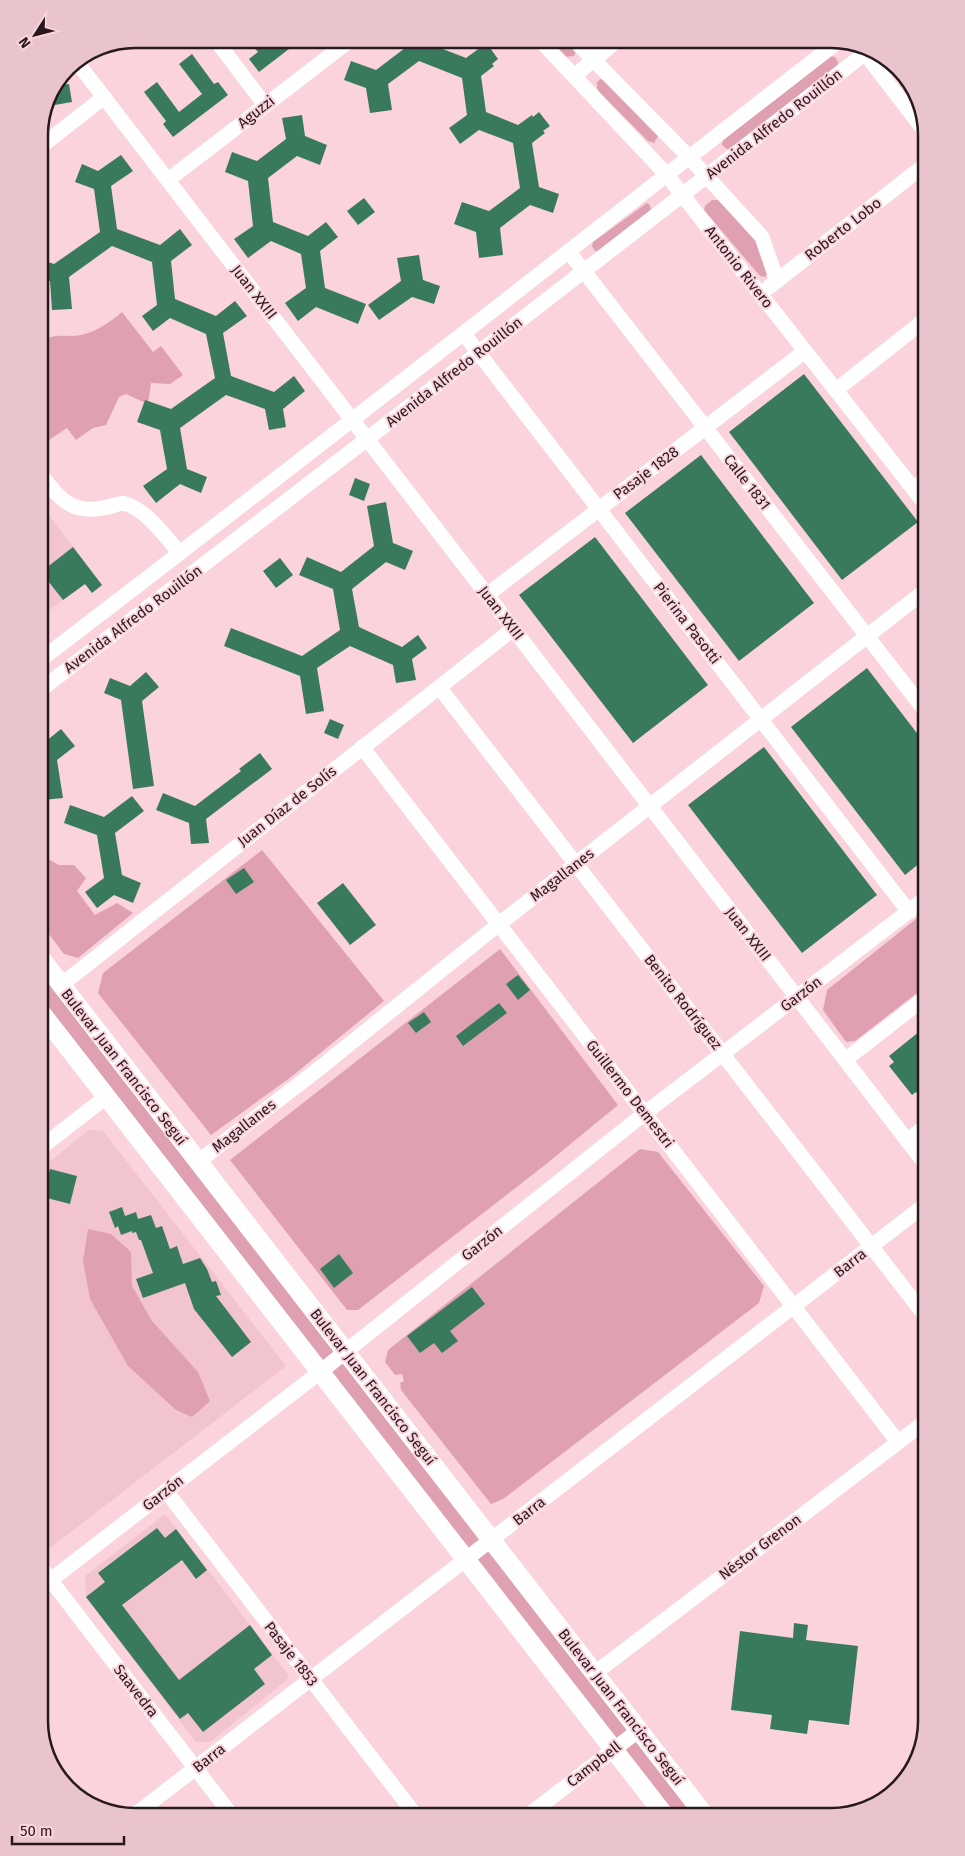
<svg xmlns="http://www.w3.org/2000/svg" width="965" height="1856" font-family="'Fira Sans',sans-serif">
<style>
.built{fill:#f2c4cf}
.green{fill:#dfa1b2}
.building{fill:#3a7a5c}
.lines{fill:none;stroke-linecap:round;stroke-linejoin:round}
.minor{stroke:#fff;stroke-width:15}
.major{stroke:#fff;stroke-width:19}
.labels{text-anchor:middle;stroke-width:4;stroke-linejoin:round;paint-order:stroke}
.street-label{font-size:15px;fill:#27191d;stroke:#fad3dc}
.rim{fill:none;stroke:#27191d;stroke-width:2.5}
</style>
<rect width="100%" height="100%" fill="#fad3dc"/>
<!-- built -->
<g class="built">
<path d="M39 502 95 576 47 612 39 603Z"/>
<path d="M89 1130 103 1131 286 1366 50 1548 39 1534V1170Z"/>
<path d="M165 1514 289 1676 287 1680 210 1742H196L86 1597 85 1576Z"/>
</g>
<!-- green -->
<g class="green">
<path d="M547 39H565L576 52 574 56 564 57Z"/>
<path d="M830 56 835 57 838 62 837 68 732 148 727 149 722 145 723 139Z"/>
<path d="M601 79 607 82 651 127 658 136 654 143 648 141 600 93 597 88V82Z"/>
<path d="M712 200H718L757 240 768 272 765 277 760 276 704 210 705 206Z"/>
<path d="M647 203 650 205 651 210 601 251H595L592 246 593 242Z"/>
<path d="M122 312 153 352 161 346 183 375 170 384 151 383 148 404 126 394 119 397 106 425 93 428 76 440 67 428 40 446 39 373 43 369 39 364V354L49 347 44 341C55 332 68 338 81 335 98 331 110 322 122 312Z"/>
<path d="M262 850 384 1001 291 1077 211 1135 98 993 103 973Z"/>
<path d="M48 859 59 865H74L86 878 77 891 95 915 117 903 133 913 78 958 64 954 39 921V862Z"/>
<path d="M926 911V986L855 1041 846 1042 823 1010 827 990Z"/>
<path d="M500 949 618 1105 545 1165 358 1310H347L230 1160Z"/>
<path d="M39 956 706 1817H666L39 1010Z"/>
<path d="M640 1149 658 1152 764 1286 759 1303 503 1499 491 1504 401 1390 400 1383 404 1381 402 1374 395 1375 385 1362 388 1350Z"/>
<path d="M88 1229 111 1234 131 1252 132 1286 152 1321 198 1372 210 1401 192 1417 176 1410 128 1366 90 1299 83 1261Z"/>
</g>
<!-- building -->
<g class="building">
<path d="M247 39H302L259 72 249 59 258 52Z"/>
<path d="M417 39H425V42L466 58 481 47 482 49 488 45 498 59 492 64 494 66 481 76 486 112 518 125 532 115 533 117 539 112 550 126 543 131 545 133 532 143 539 187 559 194 553 213 530 205 500 228 503 255 479 258 476 232 454 224 462 202 489 211 520 188 513 143 479 130 460 144 449 128 467 115 462 78 419 61 388 84 392 110 370 113 366 88 344 80 351 61 376 70Z"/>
<path d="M192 54 214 84 218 82 228 95 173 137 163 124 166 121 144 92 157 82 179 112 202 94 179 64Z"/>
<path d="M69 84 72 102 49 106 58 85Z"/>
<path d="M302 115 305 136 327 145 320 165 297 156 268 178 273 222 308 236 326 222 338 237 320 251 325 288 366 304 358 324 316 307 298 321 285 303 306 288 301 254 271 241 248 258 234 239 253 226 248 181 225 172 232 152 257 161 286 139 282 118Z"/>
<path d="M121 155 133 171 111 186 117 229 160 245 180 229 192 245 171 261 175 299 216 316 235 301 247 316 223 333 231 376 274 392 294 376 305 391 283 409 286 427 269 430 265 409 226 395 180 428 187 469 207 477 201 493 180 484 156 503 143 486 167 469 160 430 137 422 145 400 171 409 215 378 206 334 170 318 153 331 142 316 157 305 152 262 112 246 69 277 72 309 52 310 50 281 39 278V259L54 264 100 232 94 189 75 182 82 164 98 171Z"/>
<path d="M364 198 375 212 358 225 347 211Z"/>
<path d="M419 255 423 280 440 286 434 304 412 297 379 320 368 305 401 281 397 258Z"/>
<path d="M804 374 918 522 842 580 729 432Z"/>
<path d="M701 455 814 603 739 661 625 513Z"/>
<path d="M355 478 370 484 364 501 349 495Z"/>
<path d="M386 502 393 543 413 551 405 570 386 562 352 589 359 627 402 647 418 635 427 648 412 659 416 680 396 683 393 665 350 646 317 668 324 711 306 714 300 676 224 646 231 628 302 656 340 630 333 589 299 575 307 557 341 572 374 546 367 506Z"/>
<path d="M595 537 708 685 633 743 519 595Z"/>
<path d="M73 547 102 585 92 593 85 584 63 600 41 572Z"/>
<path d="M280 558 293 575 276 588 263 571Z"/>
<path d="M867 668 926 745V858L905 875 791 727Z"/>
<path d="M146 672 159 687 142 701 154 786 133 789 121 700 104 693 110 678 130 686Z"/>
<path d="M330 719 344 725 338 739 324 733Z"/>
<path d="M61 729 75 746 57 760 63 798 43 800 39 772V740L45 742Z"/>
<path d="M764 747 877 895 802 953 688 805Z"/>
<path d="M260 753 272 769 206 819 209 843 191 844 189 823 156 810 163 793 195 806 241 771 239 769Z"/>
<path d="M132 796 144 811 115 833 122 875 141 883 133 903 114 895 97 908 85 892 104 878 97 835 64 823 70 805 104 817Z"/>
<path d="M244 868 254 882 236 894 226 880Z"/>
<path d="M343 883 376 925 350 945 317 903Z"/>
<path d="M518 975 530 990 518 1000 506 984Z"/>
<path d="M499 1003 507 1013 463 1046 456 1036Z"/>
<path d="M424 1012 431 1022 416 1033 408 1023Z"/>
<path d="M920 1031 926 1040V1105L916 1092 912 1095 889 1066 894 1062 889 1056Z"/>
<path d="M50 1169 77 1176 70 1204 43 1197Z"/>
<path d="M122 1207 125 1216 136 1212 138 1219 151 1215 156 1228 162 1226 170 1249 177 1246 183 1264 200 1258 207 1269 212 1282 216 1281 221 1295 216 1296 251 1342 232 1357 194 1309 185 1283 143 1298 136 1279 153 1273 141 1240H139L136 1232 132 1233V1231L121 1235 118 1226 115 1228 109 1212Z"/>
<path d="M339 1254 353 1273 334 1288 320 1269Z"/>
<path d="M472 1287 485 1304 450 1331 458 1341 442 1353 434 1343 420 1353 407 1336Z"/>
<path d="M157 1528 165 1538 176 1529 207 1570 196 1579 182 1560 122 1605 179 1680 250 1625 272 1655 254 1669 265 1684 203 1732 188 1713 180 1719 86 1597 105 1582 98 1573Z"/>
<path d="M794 1623 808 1625 806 1640 858 1646 849 1725 809 1720 807 1734 770 1729 772 1715 731 1710 740 1631 793 1638Z"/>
</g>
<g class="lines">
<!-- minor -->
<g class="minor">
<path d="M215 39 265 105"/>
<path d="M539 39 666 174 926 505"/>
<path d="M573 39 689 157 762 237 777 281"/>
<path d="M860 47 926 133"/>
<path d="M76 61 926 1165"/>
<path d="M574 76 619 39"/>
<path d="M39 148 104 97"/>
<path d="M168 180 345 44 342 39"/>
<path d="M569 252 926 712"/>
<path d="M769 287 926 164"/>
<path d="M464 334 909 912"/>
<path d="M836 390 926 319"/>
<path d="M39 472C59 498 71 516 108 507 114 506 120 502 126 504 148 511 165 537 180 553"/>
<path d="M913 489 926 479"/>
<path d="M487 595 805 351"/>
<path d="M39 661C308 456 573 247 840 40"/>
<path d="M439 687 926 1317"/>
<path d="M39 691 367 439 868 51"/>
<path d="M362 747 898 1442"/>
<path d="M61 985 513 629"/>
<path d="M845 1060 926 997"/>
<path d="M907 1141 926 1126"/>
<path d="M39 1149 106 1097"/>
<path d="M198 1162 316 1071 499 924 926 590"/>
<path d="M166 1491 417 1817"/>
<path d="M39 1565 233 1817"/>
<path d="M39 1589 320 1372 645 1113 926 898"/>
<path d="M595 1673 926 1421"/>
<path d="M132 1817 926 1204"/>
<path d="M526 1817 639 1730"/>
</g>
<!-- major -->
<g class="major">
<path d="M39 956 706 1817"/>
<path d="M39 1010 666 1817"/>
</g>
</g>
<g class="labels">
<!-- street labels -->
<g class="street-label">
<text transform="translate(256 112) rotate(-38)" y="5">Aguzzi</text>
<text transform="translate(774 124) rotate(-38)" y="5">Avenida Alfredo Rouillón</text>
<text transform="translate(843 229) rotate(-38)" y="5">Roberto Lobo</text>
<text transform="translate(739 267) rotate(52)" y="5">Antonio Rivero</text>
<text transform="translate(254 292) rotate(52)" y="5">Juan XXIII</text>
<text transform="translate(454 372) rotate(-38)" y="5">Avenida Alfredo Rouillón</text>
<text transform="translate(646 473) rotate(-37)" y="5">Pasaje 1828</text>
<text transform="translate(747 482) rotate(52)" y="5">Calle 1831</text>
<text transform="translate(501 613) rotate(52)" y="5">Juan XXIII</text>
<text transform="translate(133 619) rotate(-37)" y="5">Avenida Alfredo Rouillón</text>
<text transform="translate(687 623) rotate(52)" y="5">Pierina Pasotti</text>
<text transform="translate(287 806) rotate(-38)" y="5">Juan Díaz de Solís</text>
<text transform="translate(562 875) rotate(-38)" y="5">Magallanes</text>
<text transform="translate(748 934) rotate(52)" y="5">Juan XXIII</text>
<text transform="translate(801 994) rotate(-37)" y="5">Garzón</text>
<text transform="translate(683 1002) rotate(52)" y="5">Benito Rodríguez</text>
<text transform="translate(124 1067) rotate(52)" y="5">Bulevar Juan Francisco Seguí</text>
<text transform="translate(630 1094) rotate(52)" y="5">Guillermo Demestri</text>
<text transform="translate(244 1126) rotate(-38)" y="5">Magallanes</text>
<text transform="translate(482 1243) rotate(-38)" y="5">Garzón</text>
<text transform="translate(850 1263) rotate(-38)" y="5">Barra</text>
<text transform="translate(373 1387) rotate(52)" y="5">Bulevar Juan Francisco Seguí</text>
<text transform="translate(163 1493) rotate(-38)" y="5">Garzón</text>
<text transform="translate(529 1511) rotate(-38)" y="5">Barra</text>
<text transform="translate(760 1547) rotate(-37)" y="5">Néstor Grenon</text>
<text transform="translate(291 1654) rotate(52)" y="5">Pasaje 1853</text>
<text transform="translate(136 1691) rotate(52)" y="5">Saavedra</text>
<text transform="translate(621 1707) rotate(52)" y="5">Bulevar Juan Francisco Seguí</text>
<text transform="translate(209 1758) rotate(-38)" y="5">Barra</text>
<text transform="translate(594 1764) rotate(-38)" y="5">Campbell</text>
</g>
</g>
<!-- crop -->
<path d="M0 0H965V1856H0ZM135 48H831A87 87 0 0 1 918 135V1721A87 87 0 0 1 831 1808H135A87 87 0 0 1 48 1721V135A87 87 0 0 1 135 48Z" fill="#e9c4cd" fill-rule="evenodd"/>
<path class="rim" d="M135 48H831A87 87 0 0 1 918 135V1721A87 87 0 0 1 831 1808H135A87 87 0 0 1 48 1721V135A87 87 0 0 1 135 48Z"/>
<!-- north arrow -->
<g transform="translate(35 35) rotate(234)" stroke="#fad3dc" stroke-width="4" paint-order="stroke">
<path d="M0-4L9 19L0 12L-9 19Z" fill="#27191d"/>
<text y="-8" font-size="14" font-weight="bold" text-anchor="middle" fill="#27191d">N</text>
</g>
<!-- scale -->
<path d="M12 1836v8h112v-8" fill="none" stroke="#27191d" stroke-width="2.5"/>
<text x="20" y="1836" font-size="15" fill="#27191d" stroke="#fad3dc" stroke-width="4" paint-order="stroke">50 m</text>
</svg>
